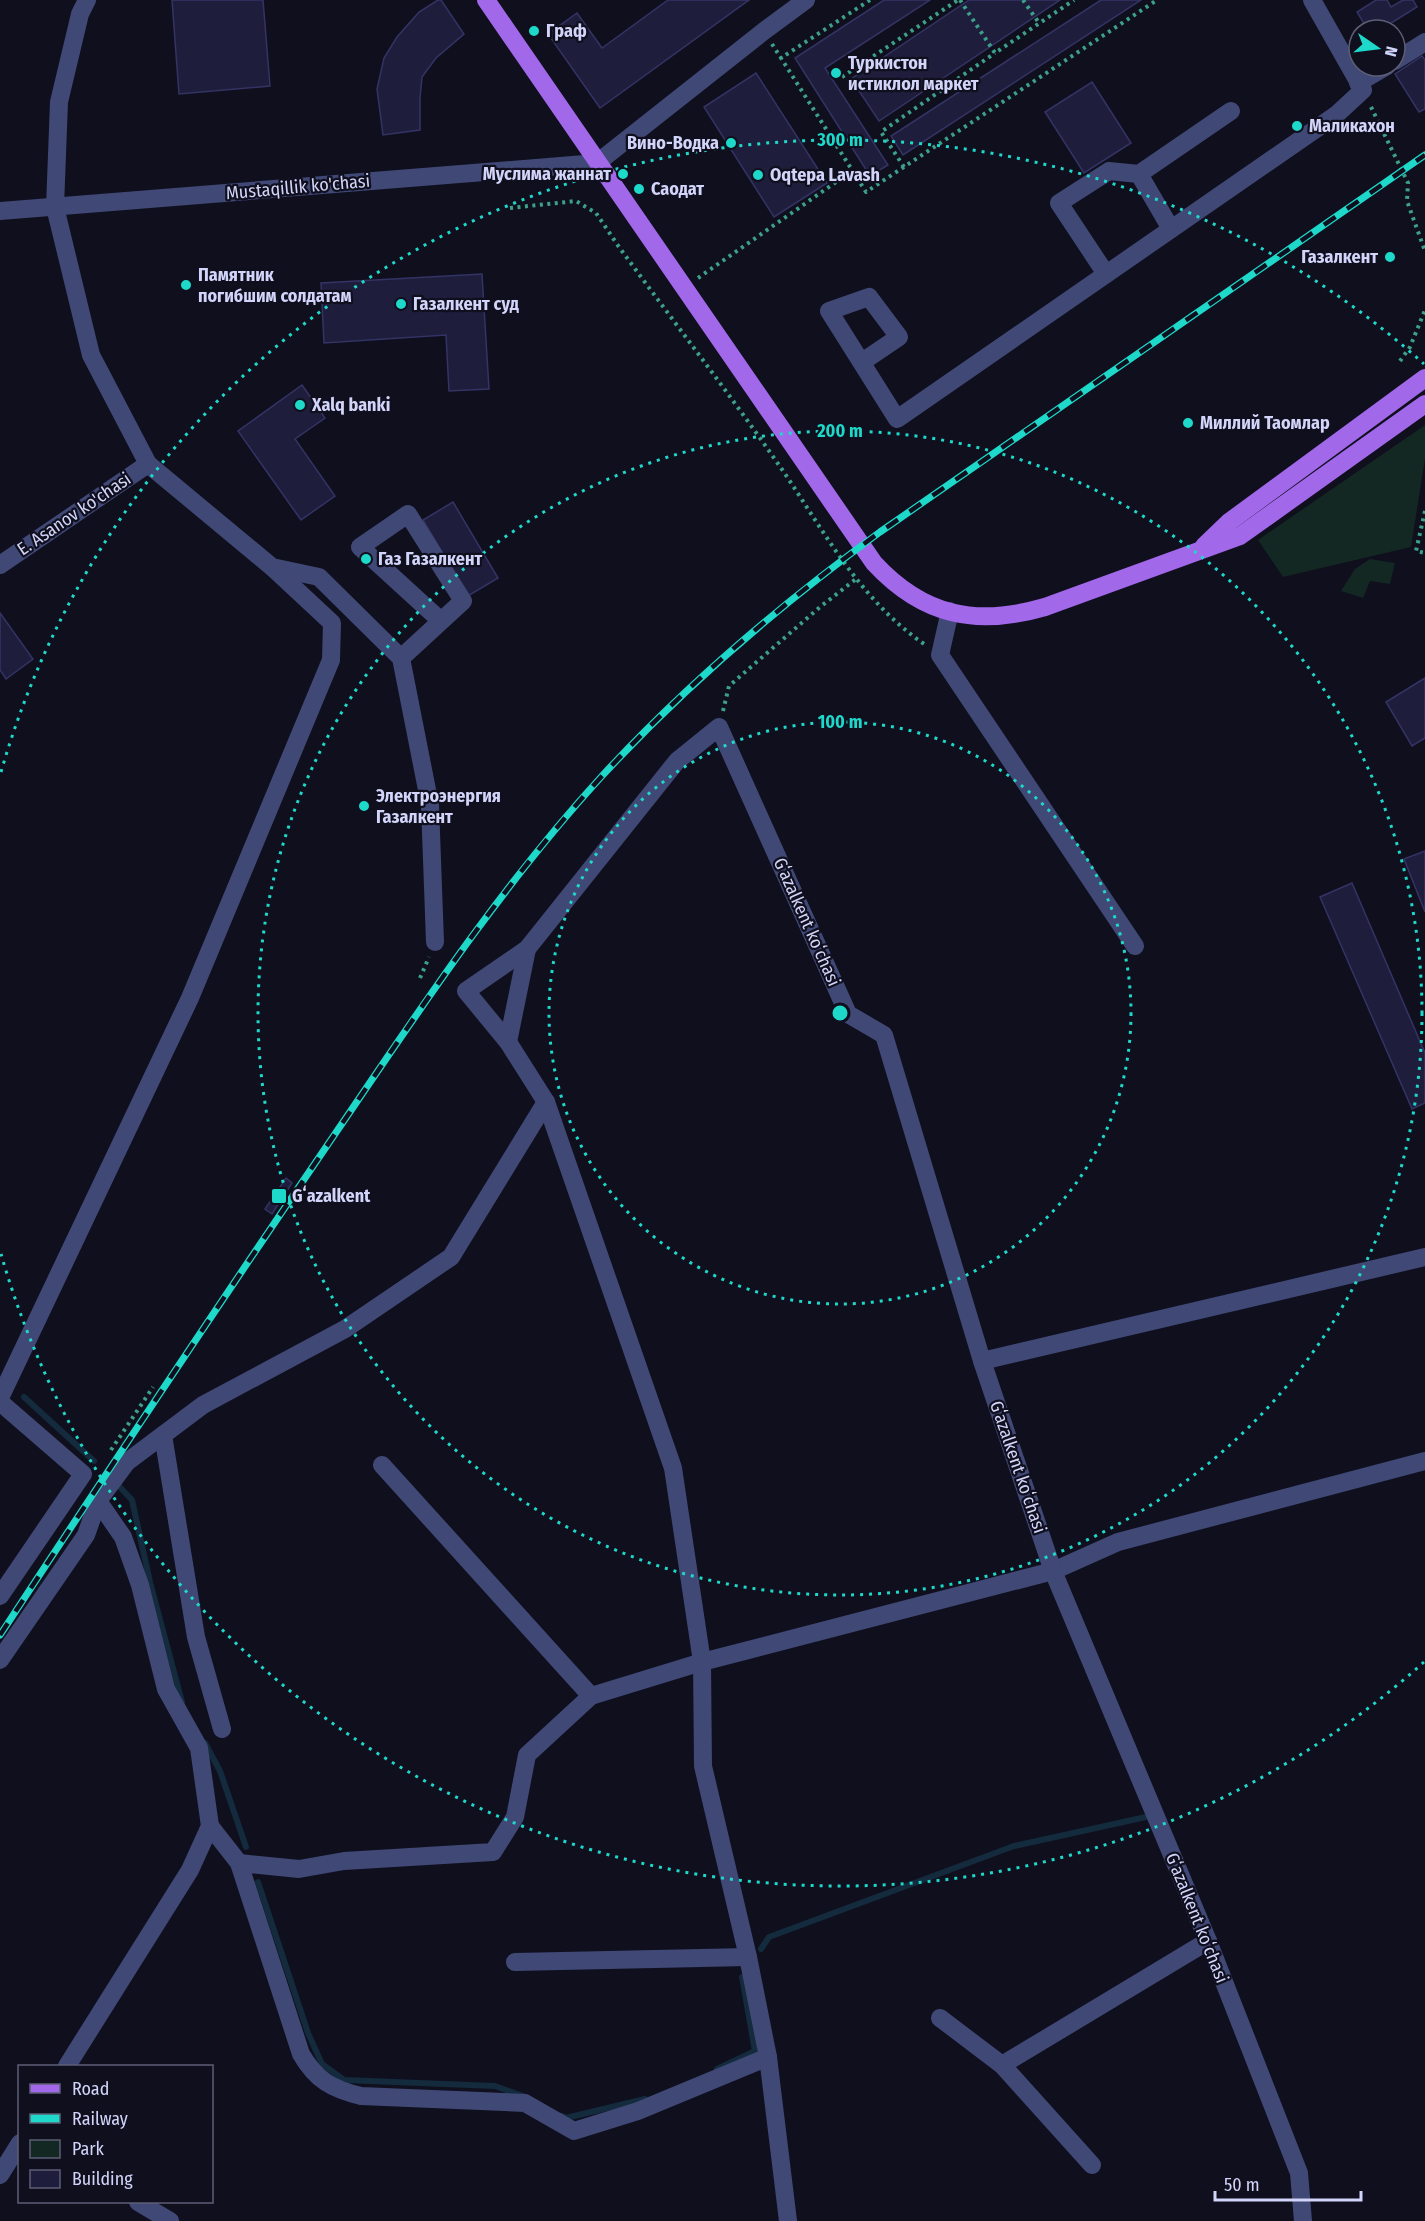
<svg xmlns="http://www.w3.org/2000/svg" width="1425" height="2221" font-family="'Fira Sans Condensed',sans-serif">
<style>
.green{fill:#132723}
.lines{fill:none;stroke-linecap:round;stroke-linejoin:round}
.stream{stroke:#132b3d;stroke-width:6}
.building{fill:#1e1e3c;stroke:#343365;stroke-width:1.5}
.path{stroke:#3da18a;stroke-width:4;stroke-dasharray:3 4.5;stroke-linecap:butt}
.minor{stroke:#404876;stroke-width:18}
.major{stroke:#a268ea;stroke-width:18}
.rail-casing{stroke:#1ed9ca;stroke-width:7}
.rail{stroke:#0f0f1e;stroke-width:4.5;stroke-dasharray:14;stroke-linecap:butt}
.ring{fill:none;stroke:#1ed9ca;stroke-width:3;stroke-dasharray:3 6}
.poi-dot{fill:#1ed9ca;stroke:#0f0f1e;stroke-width:2}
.labels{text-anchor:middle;stroke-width:4.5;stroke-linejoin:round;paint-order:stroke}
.poi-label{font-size:18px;font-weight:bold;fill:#d2d4f9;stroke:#0f0f1e;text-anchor:start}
.street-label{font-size:18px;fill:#d2d4f9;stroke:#0f0f1e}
.centre{fill:#1ed9ca;stroke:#0f0f1e;stroke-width:3}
.ring-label{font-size:18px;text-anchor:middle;font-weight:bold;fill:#1ed9ca;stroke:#0f0f1e;stroke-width:4.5;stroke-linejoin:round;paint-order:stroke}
</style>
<rect width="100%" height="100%" fill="#0f0f1e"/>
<!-- green -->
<g class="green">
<path d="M1425 425V459L1411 547 1283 577 1258 540Z"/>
<path d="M1370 559 1395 563 1390 584 1370 581 1363 598 1341 591 1355 569Z"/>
</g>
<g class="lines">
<!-- stream -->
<g class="stream">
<path d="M24 1397 94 1461"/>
<path d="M117 1484 132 1500 150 1582 182 1702"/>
<path d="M205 1743 220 1771 246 1847"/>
<path d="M258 1882 308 2033 322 2064 344 2080 495 2086 523 2096"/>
<path d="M761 1949 769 1937 1014 1846 1146 1817"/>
<path d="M717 2069 755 2051 742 1977"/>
<path d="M562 2116 566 2118 645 2099"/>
</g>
</g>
<!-- building -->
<g class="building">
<path d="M172 0H263L270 86 179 94Z"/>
<path d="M438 0H441L464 34 436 58 422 77 420 98V130L383 135 377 89 384 58 397 37 419 12Z"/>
<path d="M668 0H749L600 108 548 34 577 13 602 48Z"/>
<path d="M884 0H930L825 68 888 165 870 176 795 58Z"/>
<path d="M969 0H1060L879 121 851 79Z"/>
<path d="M1101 0H1141L903 155 891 136Z"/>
<path d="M1376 0H1387L1391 7 1403 0H1413L1417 7 1380 30H1368L1357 12Z"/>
<path d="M1422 56 1425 60V109L1419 112 1395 74Z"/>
<path d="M756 73 827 183 774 217 704 107Z"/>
<path d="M1092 82 1131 143 1084 173 1045 112Z"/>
<path d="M482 274 489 389 449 391 446 335 324 343 321 283Z"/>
<path d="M302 385 325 418 295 439 335 496 301 520 238 431Z"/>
<path d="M453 502 498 578 468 596 423 520Z"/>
<path d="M0 613 33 659 6 679 0 670Z"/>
<path d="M1425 678V738L1412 746 1386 702Z"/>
<path d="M1425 851V912L1404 859Z"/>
<path d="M1352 883 1425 1053V1103L1412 1109 1320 897Z"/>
<path d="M286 1178 292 1183 272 1214 265 1209Z"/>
</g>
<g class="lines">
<!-- path -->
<g class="path">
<path d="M870 0 781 58 866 192 1157 0"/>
<path d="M960 0 995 53 1074 0"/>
<path d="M1023 0 1039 23"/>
<path d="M772 44 781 58"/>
<path d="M842 77 958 0"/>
<path d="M1371 107 1408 183 1407 201 1425 251"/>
<path d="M904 167 881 132 995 53"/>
<path d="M510 208 576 201 596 213 619 247C673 321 729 393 781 468 824 531 859 599 924 644"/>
<path d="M698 278 852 171"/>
<path d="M1400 361 1410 347 1425 310"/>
<path d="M1425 511 1416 551 1425 553"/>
<path d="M723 711 729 686 820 607 856 579"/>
<path d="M420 978 429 957"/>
<path d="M111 1450 153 1387"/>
</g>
<!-- minor -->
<g class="minor">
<path d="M87 0 80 14 59 102 55 207 91 355 148 464 272 567 319 577 401 658 430 805 435 942"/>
<path d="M1395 61 1425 42"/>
<path d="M1358 83 1387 66"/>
<path d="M1139 174 1171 229"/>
<path d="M0 211 597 163 764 31 806 0"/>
<path d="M1106 274 1059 203 1109 171 1139 174 1231 111"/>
<path d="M862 362 899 337 869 297 829 311 897 419 1336 115 1363 90 1312 0"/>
<path d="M0 565 148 464"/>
<path d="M950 611 940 655 1135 946"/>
<path d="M401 658 463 601 408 514 360 547 441 621"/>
<path d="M508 1042 527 949"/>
<path d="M982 1361 1425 1257"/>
<path d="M0 1398 190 998 331 660 332 623 273 568"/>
<path d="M0 1402 83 1474 0 1596"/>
<path d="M163 1435 196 1637 222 1729"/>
<path d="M382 1465 591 1696"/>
<path d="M0 1660 86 1535 98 1501"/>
<path d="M210 1826 239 1863 301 2054C316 2080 332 2089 361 2096L525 2103 574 2131 638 2111 768 2057"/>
<path d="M239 1863 299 1869 344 1861 493 1852 515 1817 527 1755 591 1696 702 1662 1053 1571 1118 1542 1425 1461"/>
<path d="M515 1962 748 1957"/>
<path d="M940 2018 1002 2065 1092 2165"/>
<path d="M1002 2065 1208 1941"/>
<path d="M67 2066 190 1870 210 1826 199 1748 166 1689 140 1585 123 1537 98 1501 127 1462 203 1405 345 1329 451 1257 546 1102"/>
<path d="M0 2175 20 2143"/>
<path d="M138 2202 170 2221"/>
<path d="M788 2221 768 2057 748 1957 703 1766 702 1662 673 1468 546 1102 508 1042 466 991 527 949 677 761 719 727 848 1014 884 1035 982 1361 1053 1571 1208 1941 1299 2173 1303 2221"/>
</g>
<!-- major -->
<g class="major">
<path d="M486 0 874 563C923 616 976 627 1045 607L1240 536 1425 404"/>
<path d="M1204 546 1229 522 1425 378"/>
</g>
<!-- rail casing -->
<g class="rail-casing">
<path id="rail" d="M0 1635C111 1466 223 1298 337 1131 420 1009 502 885 602 776 686 685 780 605 880 532L1425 155"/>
</g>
<!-- rail -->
<use href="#rail" class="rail"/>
</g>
<!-- distance rings -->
<g class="ring">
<circle cx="840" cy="1013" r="291"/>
<circle cx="840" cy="1013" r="582"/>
<path d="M1424 1662A873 873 0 0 1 1 1254M1 772A873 873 0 0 1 1424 364"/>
</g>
<!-- markers -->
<g class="poi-dot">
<circle cx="534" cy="31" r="6"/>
<circle cx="836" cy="73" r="6"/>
<circle cx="1297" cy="126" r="6"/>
<circle cx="731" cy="143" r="6"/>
<circle cx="623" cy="174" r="6"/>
<circle cx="758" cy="175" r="6"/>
<circle cx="639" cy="189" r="6"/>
<circle cx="1390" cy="257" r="6"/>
<circle cx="186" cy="285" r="6"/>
<circle cx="401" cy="304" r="6"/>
<circle cx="300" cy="405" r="6"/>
<circle cx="1188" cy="423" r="6"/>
<circle cx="366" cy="559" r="6"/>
<circle cx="364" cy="806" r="6"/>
<rect x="271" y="1188" width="16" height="16" rx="3"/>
</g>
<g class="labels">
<!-- poi labels -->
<g class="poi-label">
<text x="546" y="37">Граф</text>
<text x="848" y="69">Туркистон<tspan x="848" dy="21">истиклол маркет</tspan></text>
<text x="1309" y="132">Маликахон</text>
<text x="719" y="149" text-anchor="end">Вино-Водка</text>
<text x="611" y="180" text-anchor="end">Муслима жаннат</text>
<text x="770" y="181">Oqtepa Lavash</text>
<text x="651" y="195">Саодат</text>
<text x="1378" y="263" text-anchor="end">Газалкент</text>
<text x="198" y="281">Памятник<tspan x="198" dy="21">погибшим солдатам</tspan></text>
<text x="413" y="310">Газалкент суд</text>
<text x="312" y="411">Xalq banki</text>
<text x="1200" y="429">Миллий Таомлар</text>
<text x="378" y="565">Газ Газалкент</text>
<text x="376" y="802">Электроэнергия<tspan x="376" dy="21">Газалкент</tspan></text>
<text x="292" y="1202">Gʻazalkent</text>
</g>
<!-- street labels -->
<g class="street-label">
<text transform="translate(298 187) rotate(-5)" y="6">Mustaqillik ko'chasi</text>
<text transform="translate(74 514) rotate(-34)" y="6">E. Asanov ko'chasi</text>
<text transform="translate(807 922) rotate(66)" y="6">Gʻazalkent koʻchasi</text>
<text transform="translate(1018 1467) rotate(71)" y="6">Gʻazalkent koʻchasi</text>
<text transform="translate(1197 1918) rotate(68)" y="6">Gʻazalkent koʻchasi</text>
</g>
</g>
<circle cx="840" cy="1013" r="9" class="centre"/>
<g class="ring-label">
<text x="840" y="146">300 m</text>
<text x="840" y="437">200 m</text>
<text x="840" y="728">100 m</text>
</g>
<!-- legend -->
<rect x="18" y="2065" width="195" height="138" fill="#0f0f1e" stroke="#5d5e76" stroke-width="1.5"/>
<rect x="30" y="2084" width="30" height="9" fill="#a268ea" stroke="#5d5e76" stroke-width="1.5"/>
<text x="72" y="2095" font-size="18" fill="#d2d4f9">Road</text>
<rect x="30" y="2114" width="30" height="9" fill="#1ed9ca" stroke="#5d5e76" stroke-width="1.5"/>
<text x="72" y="2125" font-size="18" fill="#d2d4f9">Railway</text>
<rect x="30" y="2140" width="30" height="18" fill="#132723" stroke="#5d5e76" stroke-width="1.5"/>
<text x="72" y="2155" font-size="18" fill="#d2d4f9">Park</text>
<rect x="30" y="2170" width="30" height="18" fill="#1e1e3c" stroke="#5d5e76" stroke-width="1.5"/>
<text x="72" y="2185" font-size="18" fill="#d2d4f9">Building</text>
<!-- north arrow -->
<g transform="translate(1377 48) rotate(104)"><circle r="28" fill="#0f0f1e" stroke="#5d5e76" stroke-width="1.5"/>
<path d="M0-4.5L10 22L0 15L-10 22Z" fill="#1ed9ca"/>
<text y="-9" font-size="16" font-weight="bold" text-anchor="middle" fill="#d2d4f9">N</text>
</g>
<!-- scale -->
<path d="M1215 2191v9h146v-9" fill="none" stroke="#d2d4f9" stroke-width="3"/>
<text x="1224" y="2191" font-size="18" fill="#d2d4f9" stroke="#0f0f1e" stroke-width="4.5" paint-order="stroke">50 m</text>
</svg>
